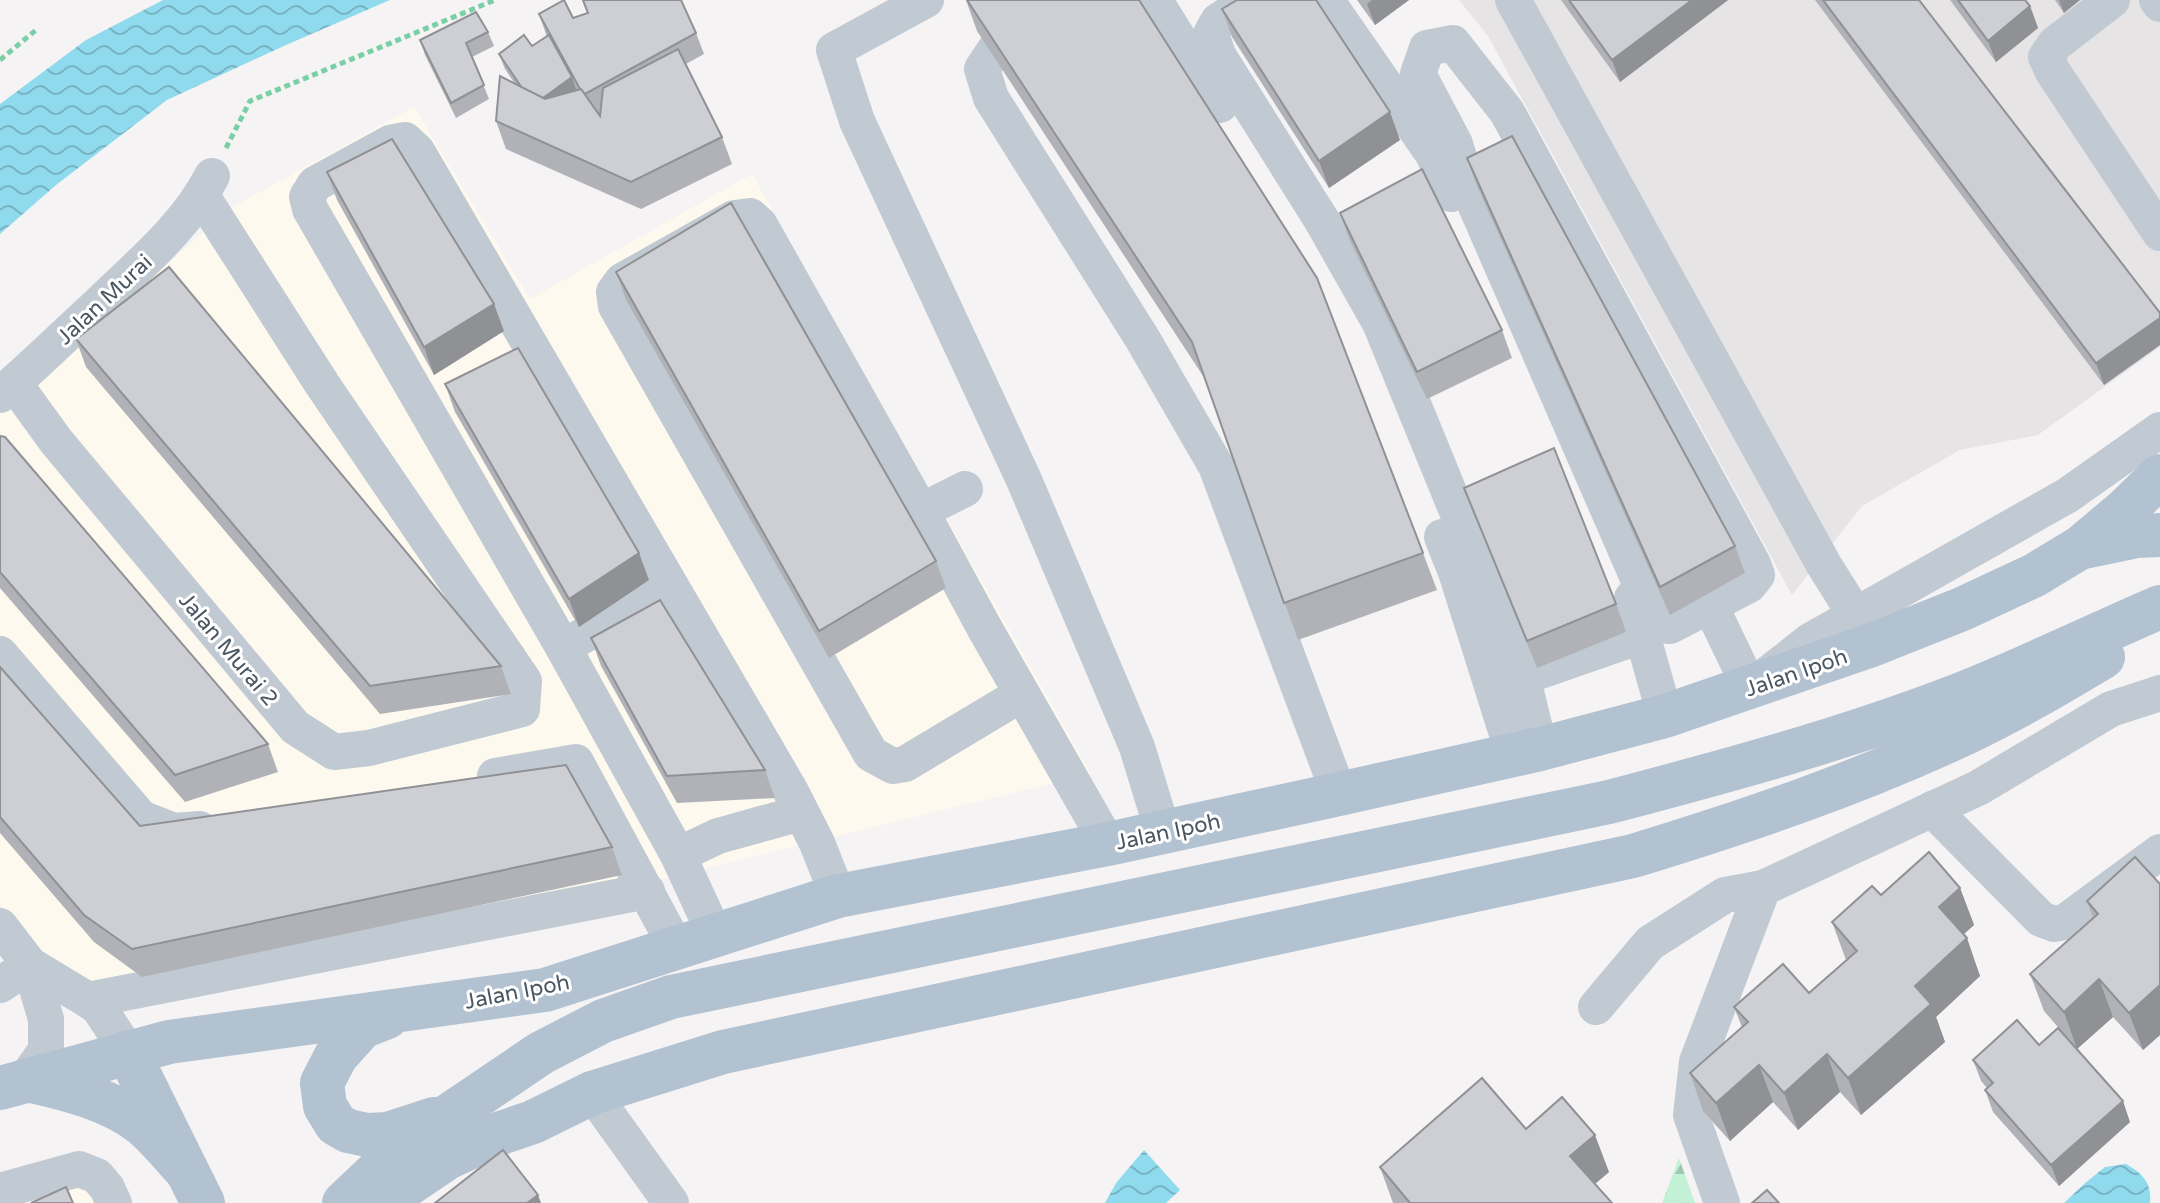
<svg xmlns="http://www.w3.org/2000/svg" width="2160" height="1203" font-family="'Varela Round',sans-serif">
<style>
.commercial{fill:#fdf9ef}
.education{fill:#e6e4e5}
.forest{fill:url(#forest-firs)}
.water{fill:url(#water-waves)}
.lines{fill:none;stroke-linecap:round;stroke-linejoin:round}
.path{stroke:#7ad0a6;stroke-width:5;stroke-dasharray:6 4;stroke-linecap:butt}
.minor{stroke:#c1cad2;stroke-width:36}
.major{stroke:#b3c2d1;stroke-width:44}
.wall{fill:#b0b2b7}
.shaded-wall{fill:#909195}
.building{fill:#cdcfd5;stroke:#909195;stroke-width:2}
.labels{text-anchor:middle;stroke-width:6;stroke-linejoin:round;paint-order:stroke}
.street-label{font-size:22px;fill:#4a5661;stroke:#fff}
</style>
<defs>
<pattern id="forest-firs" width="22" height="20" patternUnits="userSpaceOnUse" patternTransform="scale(2)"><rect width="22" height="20" fill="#c3f1d5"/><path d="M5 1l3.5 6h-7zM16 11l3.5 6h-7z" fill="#a0c6b0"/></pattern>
<pattern id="water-waves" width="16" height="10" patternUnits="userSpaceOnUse" patternTransform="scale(2)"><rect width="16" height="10" fill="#90daee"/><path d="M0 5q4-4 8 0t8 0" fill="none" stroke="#78b4c4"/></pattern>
</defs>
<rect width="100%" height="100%" fill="#f5f3f3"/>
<!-- commercial -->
<g class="commercial">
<path d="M414 107 530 299 752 174 1091 774 596 895 97 990 38 952 0 904V411L231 208Z"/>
<path d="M80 1178 104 1203H0Z"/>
</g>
<!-- education -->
<path class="education" d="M1459 0H2160V347L2038 435 1960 450 1862 506 1792 595 1488 36Z"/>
<!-- forest -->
<path class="forest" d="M1679 1158 1695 1203H1662Z"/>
<!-- water -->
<g class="water">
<path d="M163 0H390L286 45 167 100 56 185 0 234V104L86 40Z"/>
<path d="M1144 1150 1180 1190 1166 1203H1105L1116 1183Z"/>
<path d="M2126 1164C2142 1173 2152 1183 2150 1203H2064L2084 1184 2105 1167Z"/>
</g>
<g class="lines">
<!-- path -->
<g class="path">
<path d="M0 60 36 30"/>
<path d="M226 148 250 101 495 0"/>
</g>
<!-- minor -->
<g class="minor">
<path d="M926 0 834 50 857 121 1024 480 1137 747 1163 832"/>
<path d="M1055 0 1010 27 982 69 991 98 1142 338 1216 466 1339 794"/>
<path d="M1151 0 1160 9 1220 105"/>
<path d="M1250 0 1218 21 1211 34 1218 55 1321 219 1380 323 1519 663 1540 749"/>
<path d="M1326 0 1433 154 1451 194"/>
<path d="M1513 0 1824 565 1856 616"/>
<path d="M2112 0 2055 44 2046 57 2053 72 2160 233"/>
<path d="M2157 0 2160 4"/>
<path d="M1453 43 1507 112 1753 564 1757 575 1749 585 1670 626 1660 625 1654 615 1469 190 1455 144 1418 74 1427 48Z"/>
<path d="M14 383 56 441 295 727 334 752 369 748 522 709 524 681 322 384 202 196"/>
<path d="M0 395C34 366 66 334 99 304 140 264 185 228 212 176"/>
<path d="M965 489 921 511 985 629 1108 844"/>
<path d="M921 511 760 225 750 216 734 218 622 281 614 292 616 306 871 754 893 766 905 764 1022 694"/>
<path d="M1442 537 1456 572 1514 756"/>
<path d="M1632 598 1665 716"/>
<path d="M1710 605 1750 688 1810 641 2068 495 2160 430"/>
<path d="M563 647 671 587"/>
<path d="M0 654 141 818 174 831 200 829"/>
<path d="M1523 677 1641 636"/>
<path d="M495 776 576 762 676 947"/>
<path d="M1932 809 2041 919 2054 924 2065 922 2160 852"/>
<path d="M678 855 718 836 801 813"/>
<path d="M0 926 30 965 46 1019V1050L25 1080"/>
<path d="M715 935 678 855 563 647 310 209 307 197 315 184 390 143 405 140 417 151 790 790 817 843 838 896"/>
<path d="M30 965 88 1000 99 1008 128 1052"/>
<path d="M0 985 30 965"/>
<path d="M88 1000 647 891"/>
<path d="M1596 1007 1650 943 1725 895 1763 888"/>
<path d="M592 1093 671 1203"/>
<path d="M0 1191 79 1169 97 1176 107 1188 114 1203"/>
<path d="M1722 1203 1691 1115 1697 1062 1763 888 1978 788 2111 709 2160 693"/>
</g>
<!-- major -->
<g class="major">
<path d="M2084 547 2137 536 2160 535"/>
<path d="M387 1017 362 1027 336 1056 322 1083 325 1106 336 1124 348 1131 367 1135 388 1134 434 1119"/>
<path d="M128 1052 203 1203"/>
<path d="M27 1080C64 1088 112 1100 142 1124 158 1137 171 1154 185 1169"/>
<path d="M0 1088 169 1042 545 990 838 896 1108 844 1339 794 1540 749 1665 716 1869 646 1962 609 2035 575 2081 547 2125 510 2160 476"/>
<path d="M385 1200 447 1158 501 1133 533 1122 592 1093 723 1052 1633 856C1744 822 1854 785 1959 736 2009 713 2056 685 2103 657"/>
<path d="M344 1203 379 1170 448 1116 541 1053 603 1021 671 997 1609 802C1727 771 1845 739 1959 695 2027 668 2093 636 2160 607"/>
</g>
</g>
<!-- wall -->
<g class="wall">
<path d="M582 0H681L696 33 704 54 686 64 722 137 732 164 641 209 506 149 496 121 515 84 505 69 499 54 532 46 547 37 539 14 573 18 587 13Z"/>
<path d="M966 0H1139L1423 553 1437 590 1298 640 1205 379 977 31Z"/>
<path d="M1357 0H1409L1375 25Z"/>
<path d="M1561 0H1728L1620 82Z"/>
<path d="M1815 0H1919L2160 313V345L2104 385Z"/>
<path d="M1950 0H2025L2030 6 2038 28 1996 62Z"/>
<path d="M2055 0H2080L2064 13Z"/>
<path d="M1222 9 1400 140 1329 188 1232 37Z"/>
<path d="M488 32 494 46 472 57 489 99 456 118 425 55 420 40Z"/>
<path d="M1467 158 1735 546 1745 573 1670 615 1477 186Z"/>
<path d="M327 172 504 331 434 375 337 200Z"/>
<path d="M1340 213 1502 330 1512 358 1427 399 1350 241Z"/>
<path d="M616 272 936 561 946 588 829 658 626 300Z"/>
<path d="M76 339 501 666 511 694 380 714 86 367Z"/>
<path d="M445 384 649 580 579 627 455 412Z"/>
<path d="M0 436 268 744 278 772 185 802 0 588Z"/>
<path d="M1464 488 1616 604 1626 632 1537 668Z"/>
<path d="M591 638 765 770 775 798 677 803 601 666Z"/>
<path d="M0 667 140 826 612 847 622 875 142 977 94 942 0 833Z"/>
<path d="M2160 884V1035L2143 1050 2113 1017 2077 1049 2044 1011 2030 974 2093 918 2087 901Z"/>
<path d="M1960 888 1974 925 1963 935 1980 976 1936 1017 1945 1042 1861 1115 1840 1092 1798 1130 1773 1102 1730 1141 1703 1111 1690 1073 1742 1027 1734 1007 1809 993 1846 960 1832 922 1881 895Z"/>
<path d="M2039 1045 2130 1122 2059 1186 1993 1112 1985 1090 1987 1088 1981 1081 1973 1060Z"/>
<path d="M1380 1167 1609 1172 1595 1184 1612 1203H1393Z"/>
</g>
<!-- shaded-wall -->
<g class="shaded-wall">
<path d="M1372 0H1409L1375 25 1367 4Z"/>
<path d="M1692 0H1728L1620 82 1612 60Z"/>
<path d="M2059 0H2080L2064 13Z"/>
<path d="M2030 6 2038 28 1996 62 1988 41Z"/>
<path d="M572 77 577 92 534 104Z"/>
<path d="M1390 112 1400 140 1329 188 1319 161Z"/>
<path d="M494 304 504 331 434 375 424 347Z"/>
<path d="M2160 318V345L2104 385 2096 363Z"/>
<path d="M639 553 649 580 579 627 569 599Z"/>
<path d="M1960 888 1974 925 1952 944 1939 907Z"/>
<path d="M1967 938 1980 976 1936 1017 1945 1042 1861 1115 1848 1078 1915 986Z"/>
<path d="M2099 979 2113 1017 2077 1049 2064 1012Z"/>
<path d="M2160 985V1035L2143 1050 2129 1013Z"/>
<path d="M1827 1054 1840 1092 1798 1130 1784 1093Z"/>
<path d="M1759 1065 1773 1102 1730 1141 1716 1103Z"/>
<path d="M2123 1101 2130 1122 2059 1186 2051 1165Z"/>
<path d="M1595 1135 1609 1172 1584 1193 1570 1156Z"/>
<path d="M538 1195 541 1203H527Z"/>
</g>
<!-- building -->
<g class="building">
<path d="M564 0 573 18 588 13 583 0H681L696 33 585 94 580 89 539 14Z"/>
<path d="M967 0H1139L1317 278 1423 553 1284 603 1192 342Z"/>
<path d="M1237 0H1316L1390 112 1319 161 1222 9Z"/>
<path d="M1569 0H1692L1612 60Z"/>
<path d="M1823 0H1919L2160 313V318L2096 363Z"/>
<path d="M1958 0H2025L2030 6 1988 41Z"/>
<path d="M476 12 488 32 466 43 484 85 451 103 420 40Z"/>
<path d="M524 35 532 46 549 35 572 77 543 98 522 88 499 54Z"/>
<path d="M678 49 722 137 631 182 496 121 500 76 545 99 581 89 600 116 603 88Z"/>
<path d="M1512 136 1735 546 1660 587 1467 158Z"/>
<path d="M392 139 494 304 424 347 327 172Z"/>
<path d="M1422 169 1502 330 1417 372 1340 213Z"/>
<path d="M731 203 936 561 819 631 616 272Z"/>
<path d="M169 267 501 666 370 686 76 339Z"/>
<path d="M518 348 639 553 569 599 445 384Z"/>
<path d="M0 436 5 437 268 744 175 775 0 572Z"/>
<path d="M1554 448 1616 604 1527 641 1464 488Z"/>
<path d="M660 600 765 770 667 776 591 638Z"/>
<path d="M0 667 140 826 566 765 612 847 132 949 84 915 0 817Z"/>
<path d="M1929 852 1960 888 1939 907 1967 938 1915 986 1931 1004 1848 1078 1827 1054 1784 1093 1759 1065 1716 1103 1690 1073 1748 1022 1734 1007 1783 964 1809 993 1857 951 1832 922 1872 886 1881 895Z"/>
<path d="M2135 857 2160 884V985L2129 1013 2099 979 2064 1012 2030 974 2098 914 2087 901Z"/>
<path d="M2017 1020 2039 1045 2058 1028 2123 1101 2051 1165 1985 1090 1993 1083 1973 1060Z"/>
<path d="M1482 1078 1526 1129 1562 1097 1595 1135 1570 1156 1612 1203H1410L1380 1167Z"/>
<path d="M503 1150 538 1195 527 1203H435Z"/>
<path d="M66 1187 73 1203H31Z"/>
<path d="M1767 1190 1779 1203H1752Z"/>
</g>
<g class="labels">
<!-- street labels -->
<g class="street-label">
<text transform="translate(104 299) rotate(-43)" y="8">Jalan Murai</text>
<text transform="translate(229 649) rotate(50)" y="8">Jalan Murai 2</text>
<text transform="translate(1796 672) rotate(-19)" y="8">Jalan Ipoh</text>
<text transform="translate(1168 831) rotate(-12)" y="8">Jalan Ipoh</text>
<text transform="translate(517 991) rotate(-11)" y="8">Jalan Ipoh</text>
</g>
</g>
</svg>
